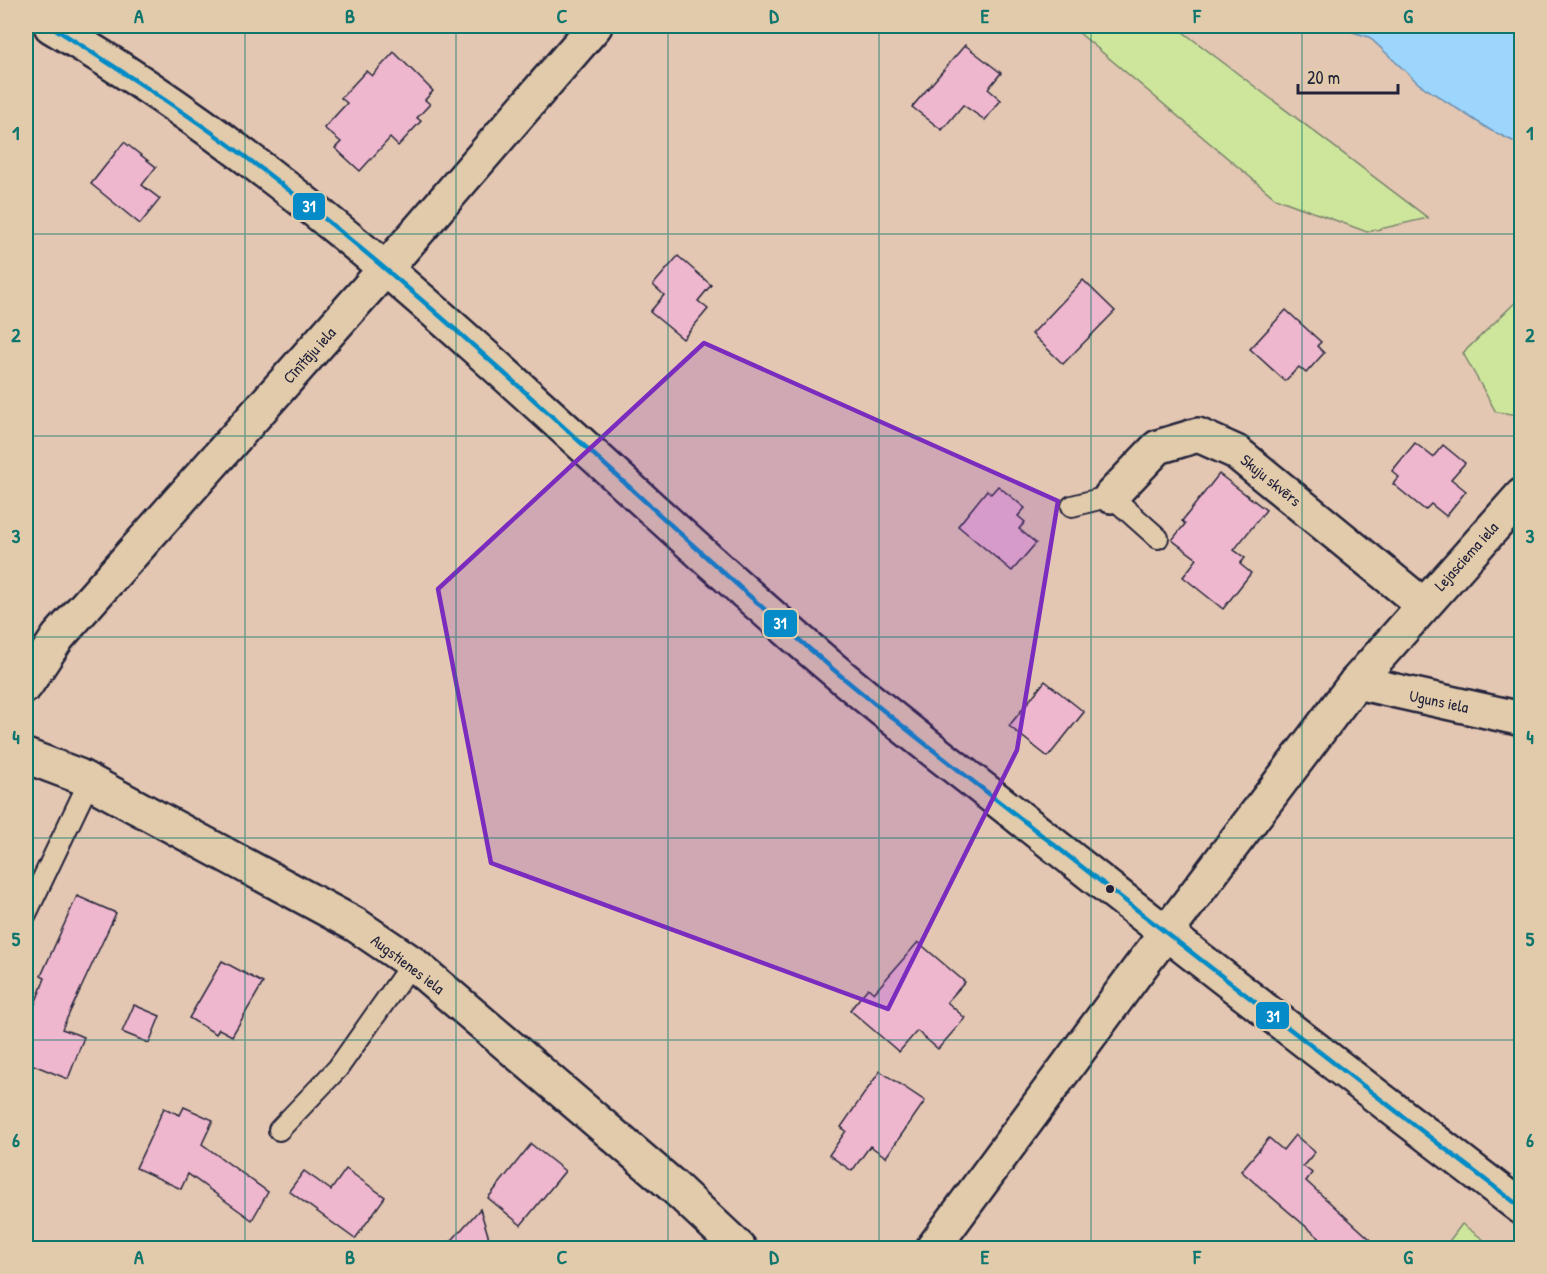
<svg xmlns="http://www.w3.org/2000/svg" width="1547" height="1274" font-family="'Patrick Hand',sans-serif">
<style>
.green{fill:#cee69c;stroke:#78846c;stroke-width:1.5}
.water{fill:#9cd6fc;stroke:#6b8eaf;stroke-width:1.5}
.building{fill:#eeb7cd;stroke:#22223b;stroke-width:1.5}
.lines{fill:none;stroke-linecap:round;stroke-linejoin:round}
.service-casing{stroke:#22223b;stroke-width:24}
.minor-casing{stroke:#22223b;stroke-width:38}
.tertiary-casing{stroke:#22223b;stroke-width:38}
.service{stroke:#e2cbab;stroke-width:20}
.minor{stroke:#e2cbab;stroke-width:33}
.tertiary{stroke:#e2cbab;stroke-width:33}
.bus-1-casing{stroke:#e2cbab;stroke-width:9}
.bus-1{stroke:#058bc7;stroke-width:4.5}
.marked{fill:#7b2cbf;fill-opacity:0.2;stroke:#7b2cbf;stroke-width:4.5;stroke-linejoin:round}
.grid{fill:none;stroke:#0f766e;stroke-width:1.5;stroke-opacity:0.55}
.bus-dot{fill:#22223b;stroke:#e2cbab;stroke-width:2}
.labels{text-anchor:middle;stroke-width:4.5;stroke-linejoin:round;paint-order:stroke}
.street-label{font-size:16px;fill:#22223b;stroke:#e2cbab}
.line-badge{stroke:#e2cbab;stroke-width:2}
.badge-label{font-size:16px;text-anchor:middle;font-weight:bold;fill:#fff}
.neatline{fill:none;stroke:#0f766e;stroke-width:2}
.grid-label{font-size:20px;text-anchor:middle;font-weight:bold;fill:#0f766e}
</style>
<rect width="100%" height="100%" fill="#e4c7b2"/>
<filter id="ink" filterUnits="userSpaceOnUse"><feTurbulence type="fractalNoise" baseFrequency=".0167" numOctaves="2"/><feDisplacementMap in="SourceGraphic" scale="12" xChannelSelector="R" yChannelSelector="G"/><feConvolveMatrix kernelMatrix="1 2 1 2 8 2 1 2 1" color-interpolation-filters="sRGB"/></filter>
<g filter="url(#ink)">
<!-- green -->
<g class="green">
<path d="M1071 26H1175L1428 218 1367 232 1275 198Z"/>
<path d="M1521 297V415L1496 412 1463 353Z"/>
<path d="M1462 1224 1495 1248H1444Z"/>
</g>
<!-- water -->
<path class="water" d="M1333 26H1521V145L1490 130 1419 84 1369 37Z"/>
<!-- building -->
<g class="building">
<path d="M965 45 1001 73 988 89 1001 100 985 120 963 105 942 130 912 107Z"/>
<path d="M394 52 433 91 425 100 430 104 417 118 421 121 398 146 390 138 360 171 335 148 341 142 324 128 347 103 341 98 366 71 372 76Z"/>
<path d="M124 142 156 167 142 185 160 199 140 224 91 184Z"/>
<path d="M678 256 711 285 698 301 708 309 683 339 650 312 664 295 653 285Z"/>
<path d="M1083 280 1115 311 1063 364 1032 334Z"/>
<path d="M1286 310 1321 342 1317 346 1324 353 1306 373 1299 367 1285 381 1250 349Z"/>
<path d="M1415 443 1433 457 1443 445 1465 463 1451 479 1466 491 1446 516 1431 504 1425 510 1393 484 1399 477 1392 471Z"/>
<path d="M1219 474 1266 510 1234 550 1245 558 1240 564 1251 573 1223 609 1183 577 1197 559 1172 540 1185 524 1182 521Z"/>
<path d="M998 486 1025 508 1018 516 1025 522 1019 529 1036 543 1012 571 958 526 987 490 991 494Z"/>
<path d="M1045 681 1084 712 1048 757 1009 726Z"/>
<path d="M77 896 116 913 62 1029 84 1037 68 1079 26 1062V1027L45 978 41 976Z"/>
<path d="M918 942 965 982 947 1002 965 1018 938 1049 917 1031 899 1052 850 1010 868 988 874 993Z"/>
<path d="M222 961 263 983 232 1036 219 1029 216 1034 189 1018Z"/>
<path d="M134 1005 160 1016 149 1043 122 1032Z"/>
<path d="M880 1071 925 1101 886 1157 870 1146 852 1171 829 1155 846 1131 841 1127Z"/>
<path d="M184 1107 213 1120 202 1144 268 1192 252 1220 188 1174 181 1189 136 1168 164 1108 180 1115Z"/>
<path d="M1295 1135 1315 1152 1303 1166 1312 1173 1306 1181 1380 1248H1331L1241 1171 1269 1138 1283 1150Z"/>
<path d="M531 1144 565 1171 521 1225 488 1198Z"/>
<path d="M346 1169 385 1197 355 1239 289 1191 304 1171 331 1190Z"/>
<path d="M480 1209 492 1248H445Z"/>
</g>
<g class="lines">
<!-- service casing -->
<g class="service-casing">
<g id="service">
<path d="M1072 506 1111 496 1158 538"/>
<path d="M26 914 89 782"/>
<path d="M279 1130 338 1068 412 963"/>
</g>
</g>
<!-- minor casing -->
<g class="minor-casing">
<g id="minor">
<path d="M1111 496 1158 447 1198 435 1236 452 1422 604"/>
<path d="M1356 682 1522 719"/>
<path d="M26 685 58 637 387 267 595 26"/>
<path d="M26 756 79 776 356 925 412 963 673 1186 739 1248"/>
<path d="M933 1248 1138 970 1356 682 1522 495"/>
</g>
</g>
<!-- tertiary casing -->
<g class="tertiary-casing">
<path id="tertiary" d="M51 26C348 200 574 450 834 670 894 721 958 769 1020 818 1186 950 1354 1079 1522 1208"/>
</g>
<!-- service -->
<use href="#service" class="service"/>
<!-- minor -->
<use href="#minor" class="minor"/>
<!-- tertiary -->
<use href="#tertiary" class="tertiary"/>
<!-- bus-1 casing -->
<g class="bus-1-casing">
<path id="bus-1" d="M51 26C123 72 195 118 263 170 464 324 642 506 834 670 899 725 967 776 1034 829 1196 957 1358 1082 1522 1208"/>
</g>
<!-- bus-1 -->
<use href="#bus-1" class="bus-1"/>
</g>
</g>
<!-- marked area -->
<path class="marked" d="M704 343 1058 501 1017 750 888 1009 491 863 438 589Z"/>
<!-- grid -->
<path class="grid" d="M245 26V1248M456 26V1248M668 26V1248M879 26V1248M1091 26V1248M1302 26V1248M26 234H1522M26 436H1522M26 637H1522M26 838H1522M26 1040H1522"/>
<!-- markers -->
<circle class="bus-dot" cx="1110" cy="889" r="5"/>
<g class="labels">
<!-- street labels -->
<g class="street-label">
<text transform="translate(309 355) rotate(-48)" y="6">Cīnītāju iela</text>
<text transform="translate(1271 480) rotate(39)" y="6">Skuju skvērs</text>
<text transform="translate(1466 556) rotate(-48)" y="6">Lejasciema iela</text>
<text transform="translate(1439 701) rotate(12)" y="6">Uguns iela</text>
<text transform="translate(408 964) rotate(37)" y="6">Augstienes iela</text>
</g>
</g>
<g class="line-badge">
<rect x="292" y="192" width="34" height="29" rx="6" fill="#058bc7"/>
<rect x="763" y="609" width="35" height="29" rx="6" fill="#058bc7"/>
<rect x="1255" y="1001" width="35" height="29" rx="6" fill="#058bc7"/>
</g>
<g class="badge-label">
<text x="309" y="212">31</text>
<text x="780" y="629">31</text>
<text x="1273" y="1022">31</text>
</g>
<!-- margin -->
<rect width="1547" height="1274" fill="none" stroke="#e2cbab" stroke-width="66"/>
<!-- scale -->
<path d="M1298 84v9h100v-9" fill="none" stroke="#22223b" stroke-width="3"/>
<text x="1307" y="84" font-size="18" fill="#22223b" stroke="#e2cbab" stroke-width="4.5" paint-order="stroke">20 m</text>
<rect x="33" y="33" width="1481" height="1208" class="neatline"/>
<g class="grid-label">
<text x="139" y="23">A</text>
<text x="350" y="23">B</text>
<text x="562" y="23">C</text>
<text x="774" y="23">D</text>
<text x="985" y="23">E</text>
<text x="1197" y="23">F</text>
<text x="1408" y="23">G</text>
<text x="16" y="140">1</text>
<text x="1530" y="140">1</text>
<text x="16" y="342">2</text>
<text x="1530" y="342">2</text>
<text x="16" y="543">3</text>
<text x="1530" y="543">3</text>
<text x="16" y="744">4</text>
<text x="1530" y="744">4</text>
<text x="16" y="946">5</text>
<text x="1530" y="946">5</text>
<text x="16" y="1147">6</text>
<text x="1530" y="1147">6</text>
<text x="139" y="1264">A</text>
<text x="350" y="1264">B</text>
<text x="562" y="1264">C</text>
<text x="774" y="1264">D</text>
<text x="985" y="1264">E</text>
<text x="1197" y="1264">F</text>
<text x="1408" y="1264">G</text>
</g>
</svg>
